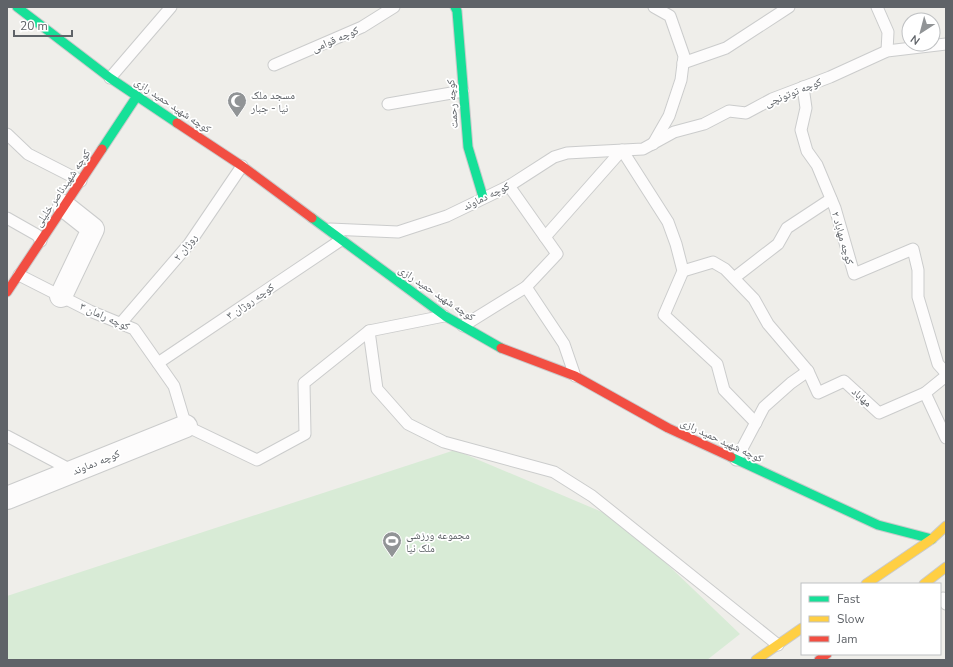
<svg xmlns="http://www.w3.org/2000/svg" width="953" height="667" font-family="'Nunito Sans','Noto Naskh Arabic',sans-serif">
<style>
.park{fill:#d8ebd6}
.lines{fill:none;stroke-linecap:round;stroke-linejoin:round}
.lane-casing{stroke:#cbcccc;stroke-width:13}
.street-casing{stroke:#cbcccc;stroke-width:24}
.fast-casing{stroke:#cacacb;stroke-width:11}
.slow-casing{stroke:#cacacb;stroke-width:11}
.jam-casing{stroke:#cacacb;stroke-width:11}
.lane{stroke:#fdfcfc;stroke-width:11}
.street{stroke:#fdfcfc;stroke-width:22}
.fast{stroke:#16e098;stroke-width:9}
.slow{stroke:#ffcf43;stroke-width:9}
.jam{stroke:#f24e42;stroke-width:9}
.labels{text-anchor:middle;stroke-width:3.5;stroke-linejoin:round;paint-order:stroke}
.street-label{font-size:11px;fill:#5f6368;stroke:#fff}
.poi-label{font-size:11px;fill:#5f6368;stroke:#fff;text-anchor:start}
</style>
<rect width="100%" height="100%" fill="#efeeea"/>
<!-- park -->
<path class="park" d="M455 450 621 520 740 634 707 660H7V596Z"/>
<g class="lines">
<!-- lane casing -->
<g class="lane-casing">
<g id="lane">
<path d="M877 7 888 32 887 51"/>
<path d="M683 63 726 48 789 7"/>
<path d="M274 65 362 27 394 7"/>
<path d="M110 78 171 7"/>
<path d="M803 87 806 108 801 130 807 151 817 165 835 208 854 274 913 249 918 270V297L938 364 946 373"/>
<path d="M388 104 463 91"/>
<path d="M7 134 28 154 81 181"/>
<path d="M653 144 669 116 681 80 684 56 670 16 654 7"/>
<path d="M509 186 545 237"/>
<path d="M7 218 37 235 41 241"/>
<path d="M330 229 398 232 447 216 509 186 554 157 567 153 585 152 643 149 674 132 704 124 729 111 746 113 772 99 830 77 887 51 946 44"/>
<path d="M683 271 713 262 725 269 754 299 768 324 808 371 791 383 764 407 736 460"/>
<path d="M19 275 90 311 134 329 174 386 186 426 257 460 305 434 304 383 369 331 444 316"/>
<path d="M734 278 778 244 787 228 831 199"/>
<path d="M121 323 189 244 242 166"/>
<path d="M463 326 526 287"/>
<path d="M369 331 377 389 408 424 444 442 554 472 592 496 778 645"/>
<path d="M158 363 341 240"/>
<path d="M808 371 818 393 844 381 879 413 925 393 946 376"/>
<path d="M575 376 564 344 526 287 557 254 545 237 622 150 668 222 676 244 683 271 664 315 717 364 724 390 756 423"/>
<path d="M925 393 946 438"/>
<path d="M7 436 73 471"/>
<path d="M943 598 946 604"/>
</g>
</g>
<!-- street casing -->
<g class="street-casing">
<g id="street">
<path d="M61 296 93 229 64 206"/>
<path d="M7 498 186 426"/>
</g>
</g>
<!-- fast casing -->
<g class="fast-casing">
<g id="fast">
<path d="M17 7 110 78 177 123"/>
<path d="M455 7 457 11 468 147 483 197"/>
<path d="M102 149 137 96"/>
<path d="M312 218 445 316 501 348"/>
<path d="M731 457 878 525 932 539"/>
</g>
</g>
<!-- slow casing -->
<g class="slow-casing">
<g id="slow">
<path d="M866 584 932 539 946 526"/>
<path d="M924 584 946 567"/>
<path d="M756 660 802 628"/>
</g>
</g>
<!-- jam casing -->
<g class="jam-casing">
<g id="jam">
<path d="M177 123 242 166 312 218"/>
<path d="M7 292 102 149"/>
<path d="M501 348 575 376 668 428 731 457"/>
<path d="M819 660 827 654"/>
</g>
</g>
<!-- lane -->
<use href="#lane" class="lane"/>
<!-- street -->
<use href="#street" class="street"/>
<!-- fast -->
<use href="#fast" class="fast"/>
<!-- slow -->
<use href="#slow" class="slow"/>
<!-- jam -->
<use href="#jam" class="jam"/>
</g>
<!-- icons -->
<defs>
<g id="mosque-pin" transform="scale(1)"><path d="M0 17L-7.5 6A9.5 9.5 0 1 1 7.5 6Z" fill="#919496" stroke="#fff"/><path d="M3.5-4.9A6 6 0 1 0 3.5 4.9A5 5 0 1 1 3.5-4.9Z" fill="#fff"/></g>
<g id="stadium-pin" transform="scale(1)"><path d="M0 17L-7.5 6A9.5 9.5 0 1 1 7.5 6Z" fill="#919496" stroke="#fff"/><path d="M0-5a6.5 5 0 1 0 0 10a6.5 5 0 1 0 0-10ZM-3.5-1.8h7v3.6h-7Z" fill="#fff"/></g>
</defs>
<g fill-rule="evenodd">
<use href="#mosque-pin" x="237" y="101"/>
<use href="#stadium-pin" x="392" y="541"/>
</g>
<g class="labels">
<!-- street labels -->
<g class="street-label">
<text transform="translate(335 39) rotate(-23)" y="4">کوچه قوامی</text>
<text transform="translate(793 92) rotate(-22)" y="4">کوچه توتونچی</text>
<text transform="translate(452 104) rotate(-94)" y="4">کوچه رحمت</text>
<text transform="translate(173 105) rotate(34)" y="4">کوچه شهید حمید رازی</text>
<text transform="translate(62 188) rotate(-56)" y="4">کوچه شهیدناصر خلیلی</text>
<text transform="translate(486 196) rotate(-26)" y="4">کوچه دماوند</text>
<text transform="translate(843 238) rotate(74)" y="4">کوچه مهاباد ۲</text>
<text transform="translate(185 247) rotate(-52)" y="4">روژان ۲</text>
<text transform="translate(437 293) rotate(34)" y="4">کوچه شهید حمید رازی</text>
<text transform="translate(250 301) rotate(-34)" y="4">کوچه روژان ۳</text>
<text transform="translate(105 316) rotate(24)" y="4">کوچه رامان ۳</text>
<text transform="translate(862 397) rotate(42)" y="4">مهاباد</text>
<text transform="translate(722 440) rotate(25)" y="4">کوچه شهید حمید رازی</text>
<text transform="translate(96 462) rotate(-22)" y="4">کوچه دماوند</text>
</g>
<!-- poi labels -->
<g class="poi-label">
<text x="251" y="99">مسجد ملک<tspan x="251" dy="13">نیا - جبار</tspan></text>
<text x="406" y="539">مجموعه ورزشی<tspan x="406" dy="13">ملک نیا</tspan></text>
</g>
</g>
<!-- border -->
<rect width="953" height="667" fill="none" stroke="#5f6368" stroke-width="16"/>
<!-- legend -->
<rect x="801" y="583" width="140" height="72" fill="#ffffff" stroke="#bfc1c3"/>
<rect x="809" y="596" width="20" height="6" fill="#16e098" stroke="#bfc1c3"/>
<text x="837" y="603" font-size="12" fill="#5f6368">Fast</text>
<rect x="809" y="616" width="20" height="6" fill="#ffcf43" stroke="#bfc1c3"/>
<text x="837" y="623" font-size="12" fill="#5f6368">Slow</text>
<rect x="809" y="636" width="20" height="6" fill="#f24e42" stroke="#bfc1c3"/>
<text x="837" y="643" font-size="12" fill="#5f6368">Jam</text>
<!-- north arrow -->
<g transform="translate(921 32) rotate(216)"><circle r="19" fill="#ffffff" stroke="#bfc1c3"/>
<path d="M0-3L7 15L0 10L-7 15Z" fill="#919496"/>
<text y="-6" font-size="11" font-weight="bold" text-anchor="middle" fill="#5f6368">N</text>
</g>
<!-- scale -->
<path d="M14 30v6h58v-6" fill="none" stroke="#5f6368" stroke-width="2"/>
<text x="20" y="30" font-size="12" fill="#5f6368" stroke="#ffffff" stroke-width="3" paint-order="stroke">20 m</text>
</svg>
